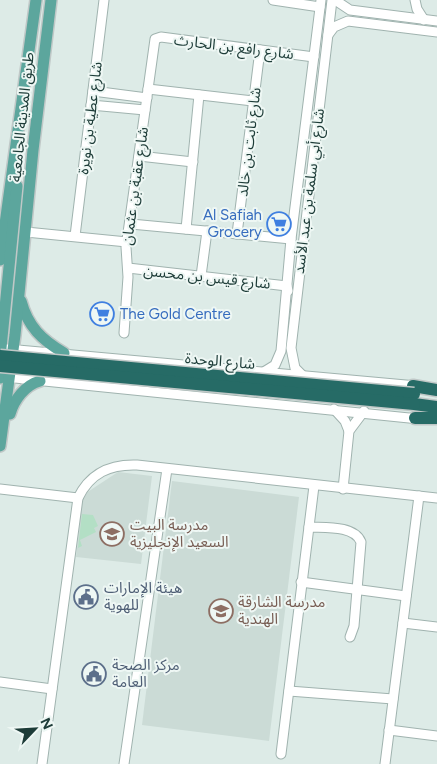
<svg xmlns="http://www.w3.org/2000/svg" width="437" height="764" font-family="Figtree,'Noto Sans Arabic',sans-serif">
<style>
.built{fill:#cbdbd6}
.green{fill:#b3dfc5}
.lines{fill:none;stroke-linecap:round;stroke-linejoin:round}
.minor-casing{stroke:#a0b3af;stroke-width:11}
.major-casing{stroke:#c0c8c7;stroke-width:14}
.highway-casing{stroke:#c0c8c7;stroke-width:15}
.minor{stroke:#fff;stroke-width:9}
.major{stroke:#5ca69d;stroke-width:11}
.highway{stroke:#266b66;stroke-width:12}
.highway-bridge-casing{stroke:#c0c8c7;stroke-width:15;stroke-linecap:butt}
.highway-bridge{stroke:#266b66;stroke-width:12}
.labels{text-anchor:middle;stroke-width:4;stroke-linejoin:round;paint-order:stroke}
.street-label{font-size:15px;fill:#1d3c38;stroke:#eef7f4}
.shop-label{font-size:15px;fill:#366cbe;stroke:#eef7f4;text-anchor:end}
.education-label{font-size:15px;fill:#785e54;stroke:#eef7f4;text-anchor:start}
.service-label{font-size:15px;fill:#4e5e75;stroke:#eef7f4;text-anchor:start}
</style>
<rect width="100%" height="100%" fill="#ddebe7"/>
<!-- built -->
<g class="built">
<path d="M118 472 152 476 141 564 76 557 83 495Z"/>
<path d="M172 481 299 497 269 741 142 725Z"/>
</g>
<!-- green -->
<path class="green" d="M82 514 93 515 98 526 94 528 96 532 80 540 82 546 78 548Z"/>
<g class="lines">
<!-- minor casing -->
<g class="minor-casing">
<g id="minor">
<path d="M273 0 320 7"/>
<path d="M335 0 350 10 437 21"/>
<path d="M415 0 417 9 424 20"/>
<path d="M328 35 334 27 348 21 437 32"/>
<path d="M148 89 253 101"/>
<path d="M93 91 147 98"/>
<path d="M91 105 145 110"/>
<path d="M139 156 193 162"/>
<path d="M131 224 291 239"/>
<path d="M186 229 199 95"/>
<path d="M26 232 127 242"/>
<path d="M237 234 260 50"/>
<path d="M75 236 104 0"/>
<path d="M128 268 287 286 288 291"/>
<path d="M201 276 207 231"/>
<path d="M124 333 128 277 126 247 155 39 161 37 314 57"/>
<path d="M7 349 417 386"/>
<path d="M262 373 275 365 281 351 291 239 321 0"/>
<path d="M5 377 419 419"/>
<path d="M304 377 295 368 291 348 332 0"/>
<path d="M334 409 345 421 349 431"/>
<path d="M0 489 78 498"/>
<path d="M343 489 349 431 364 411"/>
<path d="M309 527C324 528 354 525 361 542L354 626 350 637"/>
<path d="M301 582 406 596"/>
<path d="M403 623 437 627"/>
<path d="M0 682 52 689"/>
<path d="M289 691 393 699"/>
<path d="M389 730 437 736"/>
<path d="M281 754 314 486"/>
<path d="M42 764 78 498C90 473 110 464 137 465L437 498"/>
<path d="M124 764 167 469"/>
<path d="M385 764 419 496"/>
</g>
</g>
<!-- major casing -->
<g class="major-casing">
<g id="major">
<path d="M0 260 36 0"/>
<path d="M21 301C28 327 42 340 64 353"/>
<path d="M2 364 1 348 17 186"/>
<path d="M0 376V378"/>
<path d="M10 414C14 400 25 385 40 381"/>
<path d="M0 446 15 335 33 150 51 0"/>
</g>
</g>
<!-- highway casing -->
<g class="highway-casing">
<g id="highway">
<path d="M413 386 437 390"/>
<path d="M414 404 437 407"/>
<path d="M415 418H437"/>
</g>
</g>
<!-- minor -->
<use href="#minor" class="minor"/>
<!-- major -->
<use href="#major" class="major"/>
<!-- highway -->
<use href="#highway" class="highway"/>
<!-- highway-bridge casing -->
<g class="highway-bridge-casing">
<g id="highway-bridge">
<path d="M0 356 414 394"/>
<path d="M0 366 414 404"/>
</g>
</g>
<!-- highway-bridge -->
<use href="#highway-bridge" class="highway-bridge"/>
</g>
<!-- icons -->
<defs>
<g id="supermarket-ring" transform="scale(1.25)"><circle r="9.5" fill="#eef7f4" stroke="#3f7fe0" stroke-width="1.5"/><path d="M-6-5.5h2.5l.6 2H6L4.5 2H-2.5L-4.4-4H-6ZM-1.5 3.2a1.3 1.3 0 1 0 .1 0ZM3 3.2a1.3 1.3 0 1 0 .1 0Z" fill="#3f7fe0"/></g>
<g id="school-ring" transform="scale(1.25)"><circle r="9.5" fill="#eef7f4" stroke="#8d6e63" stroke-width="1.5"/><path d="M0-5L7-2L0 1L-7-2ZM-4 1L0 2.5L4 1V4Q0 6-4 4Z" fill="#8d6e63"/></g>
<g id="civic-ring" transform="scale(1.25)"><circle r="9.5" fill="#eef7f4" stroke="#5c6f8a" stroke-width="1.5"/><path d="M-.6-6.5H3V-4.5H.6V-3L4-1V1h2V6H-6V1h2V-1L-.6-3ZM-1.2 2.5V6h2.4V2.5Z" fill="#5c6f8a"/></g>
</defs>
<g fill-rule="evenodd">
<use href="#supermarket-ring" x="279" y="224"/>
<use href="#supermarket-ring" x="102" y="314"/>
<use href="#school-ring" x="112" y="534"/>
<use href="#civic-ring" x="86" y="597"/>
<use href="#school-ring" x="221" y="611"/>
<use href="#civic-ring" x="94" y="674"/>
</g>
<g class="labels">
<!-- street labels -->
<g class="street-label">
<text transform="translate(234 47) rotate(7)" y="5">شارع رافع بن الحارث</text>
<text transform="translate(22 117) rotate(-84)" y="5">طريق المدينة الجامعية</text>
<text transform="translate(90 118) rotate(-83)" y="5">شارع عطية بن نويرة</text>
<text transform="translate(249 142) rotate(-83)" y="5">شارع ثابت بن خالد</text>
<text transform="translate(135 186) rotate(-82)" y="5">شارع عقبة بن عثمان</text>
<text transform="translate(309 191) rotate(-83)" y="5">شارع أبي سلمة بن عبد الأسد</text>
<text transform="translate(207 277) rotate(6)" y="5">شارع قيس بن محسن</text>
<text transform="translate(220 361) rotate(5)" y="5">شارع الوحدة</text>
</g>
<!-- shop labels -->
<g class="shop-label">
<text x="262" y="220">Al Safiah<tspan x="262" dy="17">Grocery</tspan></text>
<text x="120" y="319" text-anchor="start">The Gold Centre</text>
</g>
<!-- education labels -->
<g class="education-label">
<text x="130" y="530">مدرسة البيت<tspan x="130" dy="17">السعيد الإنجليزية</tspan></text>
<text x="238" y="607">مدرسة الشارقة<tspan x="238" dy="17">الهندية</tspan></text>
</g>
<!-- service labels -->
<g class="service-label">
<text x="104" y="593">هيئة الإمارات<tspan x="104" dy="17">للهوية</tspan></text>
<text x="112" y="670">مركز الصحة<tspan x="112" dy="17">العامة</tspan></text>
</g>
</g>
<!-- north arrow -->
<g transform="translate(35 729) rotate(65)" stroke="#eef7f4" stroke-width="4" paint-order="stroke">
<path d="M0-4L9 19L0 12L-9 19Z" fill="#1d3c38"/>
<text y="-8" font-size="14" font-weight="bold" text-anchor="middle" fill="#1d3c38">N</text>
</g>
</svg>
